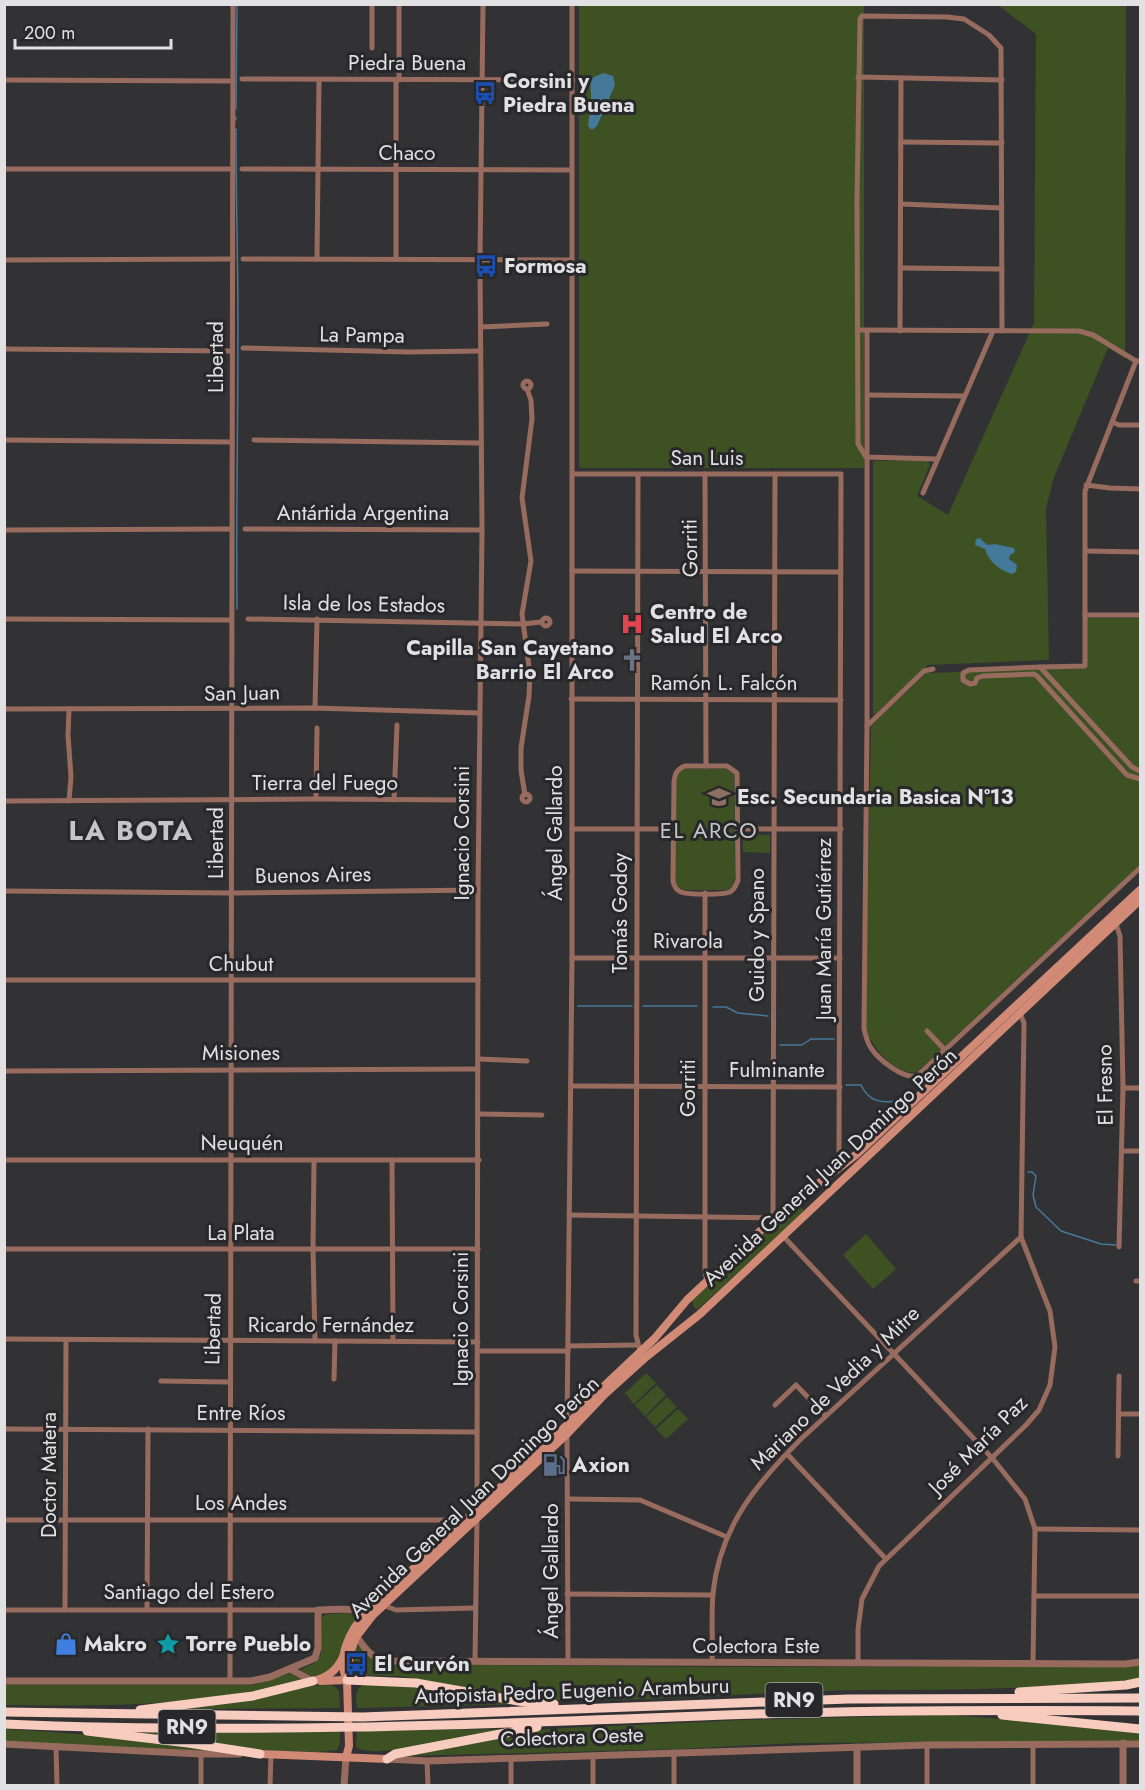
<svg xmlns="http://www.w3.org/2000/svg" width="1145" height="1790" font-family="Jost,sans-serif">
<style>
.green{fill:#3e5123}
.water{fill:#45799a}
.lines{fill:none;stroke-linecap:round;stroke-linejoin:round}
.stream{stroke:#45799a;stroke-width:1.5}
.minor{stroke:#986b5f;stroke-width:5}
.tertiary{stroke:#986b5f;stroke-width:7}
.secondary{stroke:#d18a76;stroke-width:8}
.motorway{stroke:#f8cbbf;stroke-width:9}
.labels{text-anchor:middle;stroke-width:6;stroke-linejoin:round;paint-order:stroke}
.shield{fill:#28282b;stroke:#aaaaac;stroke-width:1.5}
.shield-label{font-size:20px;font-weight:bold;fill:#e1e1e3}
.street-label{font-size:21px;fill:#e1e1e3;stroke:#28282b}
.poi-label{font-size:21px;font-weight:bold;fill:#e1e1e3;stroke:#28282b;text-anchor:start}
.neighbourhood-label{font-size:22px;letter-spacing:1.5px;fill:#c5c5c8;stroke:#28282b}
.district-label{font-size:27px;font-weight:bold;letter-spacing:1.5px;fill:#c5c5c8;stroke:#28282b}
</style>
<rect width="100%" height="100%" fill="#323235"/>
<!-- green -->
<g class="green">
<path d="M579 5H864V468H581L579 466Z"/>
<path d="M998 5H1126L1125 358 1108 348 1054 477 1046 509 1049 660 928 665 873 716V461L928 460 930 465 917 496 948 515 1034 323 1036 34Z"/>
<path d="M1087 618H1140V865L917 1072C896 1077 869 1044 865 1026L871 726 926 673 1087 668Z"/>
<path d="M685 769H726L734 774 735 878 733 885 728 890H683L675 883 676 782 678 773Z"/>
<path d="M743 834 770 835V853L743 852Z"/>
<path d="M795 1205 803 1209V1212L697 1310 693 1306V1300Z"/>
<path d="M866 1234 896 1269 873 1289 843 1255Z"/>
<path d="M646 1373 656 1383 634 1404 625 1393Z"/>
<path d="M657 1385 666 1395 645 1416 635 1405Z"/>
<path d="M667 1397 677 1407 655 1427 646 1417Z"/>
<path d="M678 1409 688 1419 666 1439 656 1429Z"/>
<path d="M349 1613 355 1617 354 1621 339 1662 328 1673 314 1677 300 1670 316 1662 321 1654 322 1617 327 1614Z"/>
<path d="M360 1646 376 1662 388 1664 701 1667H1066L1140 1665V1677C1113 1685 1083 1685 1055 1686 989 1690 924 1690 859 1690 754 1692 650 1702 545 1700L518 1698 400 1676 363 1675 355 1669 353 1653 355 1647Z"/>
<path d="M294 1672 306 1680C288 1684 270 1690 252 1693 170 1706 88 1706 5 1705V1685H254Z"/>
<path d="M399 1684 519 1704 357 1708C356 1699 354 1690 363 1685Z"/>
<path d="M328 1685 334 1686 339 1691 340 1708 171 1709 305 1686Z"/>
<path d="M949 1715 1140 1730V1741L795 1743 678 1749 406 1756 525 1731 566 1728 745 1720Z"/>
<path d="M5 1729 109 1736 237 1751 203 1752 5 1741Z"/>
<path d="M506 1729C480 1734 373 1761 356 1747L357 1731Z"/>
<path d="M340 1731V1742L337 1750 317 1752 274 1751 148 1735 147 1733 150 1732Z"/>
</g>
<!-- water -->
<g class="water">
<path d="M603 73 613 76 615 85 597 126 592 130 588 126 590 109 589 107C594 99 588 88 592 78Z"/>
<path d="M980 538 987 545 995 544 1014 548 1015 552 1010 555 1009 559 1017 565 1016 572 1012 574C1001 571 988 561 985 549L975 545 976 539Z"/>
</g>
<g class="lines">
<!-- stream -->
<g class="stream">
<path d="M236 109 237 4"/>
<path d="M236 117V120"/>
<path d="M236 129C236 196 238 263 238 330 238 423 236 516 237 609"/>
<path d="M578 1006H632"/>
<path d="M643 1006H697"/>
<path d="M713 1007H726L738 1013 768 1016"/>
<path d="M780 1045H802L811 1039H834"/>
<path d="M846 1085H861C869 1102 881 1103 898 1101"/>
<path d="M1028 1172H1032L1036 1176 1033 1195 1036 1207 1061 1231 1101 1244 1116 1245"/>
</g>
<!-- minor -->
<g class="minor">
<path d="M372 48V4"/>
<path d="M858 77 1002 80"/>
<path d="M242 79 573 80"/>
<path d="M4 80 233 81"/>
<path d="M396 80V259"/>
<path d="M399 80V4"/>
<path d="M901 142 1002 143"/>
<path d="M4 169H232"/>
<path d="M242 169 571 170"/>
<path d="M901 204 1002 208"/>
<path d="M243 259 572 260"/>
<path d="M317 259 319 80"/>
<path d="M4 260 233 259"/>
<path d="M901 268 1002 269"/>
<path d="M481 327 547 324"/>
<path d="M857 330 1079 331 1093 335 1136 361H1140"/>
<path d="M867 331V726L864 1029C866 1036 867 1042 871 1048 879 1060 903 1079 917 1076L1140 868"/>
<path d="M900 331 901 79"/>
<path d="M243 348 409 352 481 351"/>
<path d="M4 349 232 351"/>
<circle cx="527" cy="385" r="4"/>
<path d="M868 395 964 396"/>
<path d="M1112 422 1119 425H1140"/>
<path d="M4 440 232 442"/>
<path d="M254 440 481 443"/>
<path d="M937 459 866 457 858 444 857 199 860 19 862 16 947 17 964 19 989 35 1001 48 1002 331"/>
<path d="M573 474H841L839 1152 841 1167"/>
<path d="M638 474 636 1335 640 1351"/>
<path d="M705 474 706 766"/>
<path d="M1086 485 1110 488 1140 489"/>
<path d="M923 493 993 331"/>
<path d="M245 529 482 530"/>
<path d="M4 530 231 529"/>
<path d="M1086 551 1140 552"/>
<path d="M572 571 841 572"/>
<path d="M1085 615H1140"/>
<circle cx="546" cy="622" r="4"/>
<path d="M4 619 231 620"/>
<path d="M248 619 522 624 541 622"/>
<path d="M1040 667 1085 666V491L1136 361"/>
<path d="M571 699 841 700"/>
<path d="M315 708 317 619"/>
<path d="M4 709 315 708 479 713"/>
<path d="M867 726 924 671 933 669"/>
<path d="M685 766H727L737 773 738 880C736 885 735 889 730 892 723 895 688 895 681 892 676 890 674 886 673 881L674 782C675 773 677 769 685 766Z"/>
<path d="M1140 771 1132 767 1040 667 969 670 963 673V680L970 684 975 683 977 678 983 676 1034 674 1037 676 1127 775 1140 779"/>
<circle cx="526" cy="798" r="4"/>
<path d="M525 795 521 770V748L529 696 530 674 522 614 531 561 522 498 532 419 531 400 527 389"/>
<path d="M316 799 317 728"/>
<path d="M394 800 397 725"/>
<path d="M4 801 316 799 465 800"/>
<path d="M69 801 71 777 68 735 69 709"/>
<path d="M572 829H674"/>
<path d="M738 829H841"/>
<path d="M4 891 232 893 478 890"/>
<path d="M705 893V1271L707 1282"/>
<path d="M1116 924 1120 936 1123 1088 1119 1247"/>
<path d="M572 958H840"/>
<path d="M4 980H478"/>
<path d="M927 1031 945 1050"/>
<path d="M478 1059 527 1061"/>
<path d="M4 1071 478 1069"/>
<path d="M571 1086 840 1087"/>
<path d="M1123 1088H1140"/>
<path d="M479 1114 542 1115"/>
<path d="M1122 1151H1140"/>
<path d="M4 1160H479"/>
<path d="M314 1160 313 1249 315 1341"/>
<path d="M392 1160 393 1340"/>
<path d="M569 1215 773 1218"/>
<path d="M773 1217 775 474"/>
<path d="M783 1236 993 1459 1025 1499 1035 1529 1033 1663"/>
<path d="M4 1249H478"/>
<path d="M1136 1281H1140"/>
<path d="M4 1339 478 1342"/>
<path d="M568 1346 638 1345"/>
<path d="M478 1351H568"/>
<path d="M334 1379 335 1341"/>
<path d="M161 1381 229 1382"/>
<path d="M775 1405 796 1385 826 1416"/>
<path d="M1119 1414H1140"/>
<path d="M4 1429 477 1432"/>
<path d="M787 1454 885 1558"/>
<path d="M1118 1456 1119 1376"/>
<path d="M568 1499 640 1500 727 1537"/>
<path d="M477 1509 478 890 482 530 480 260 483 4"/>
<path d="M4 1520H466"/>
<path d="M1035 1529 1140 1530"/>
<path d="M567 1594 713 1595"/>
<path d="M1034 1596H1140"/>
<path d="M383 1605 396 1610 475 1608"/>
<path d="M4 1610H318"/>
<path d="M65 1610 66 1340"/>
<path d="M147 1610 148 1429"/>
<path d="M475 1661 477 1518"/>
<path d="M568 1661 567 1425 572 958V4"/>
<path d="M712 1663C713 1640 711 1616 713 1593 720 1527 756 1484 801 1439L1021 1237"/>
<path d="M858 1663V1629L862 1599 879 1566 1026 1425 1039 1410 1050 1385 1055 1347 1050 1311 1021 1237 1024 1023 1020 1013"/>
<path d="M230 1681 233 4"/>
<path d="M56 1746 57 1786"/>
<path d="M674 1752V1786"/>
<path d="M201 1754V1786"/>
<path d="M511 1758V1786"/>
<path d="M427 1761 428 1786"/>
<path d="M270 1786 271 1754"/>
<path d="M593 1786V1755"/>
<path d="M927 1786V1745"/>
<path d="M1033 1786V1745"/>
</g>
<!-- tertiary -->
<g class="tertiary">
<path d="M354 1633C363 1646 371 1659 387 1661L1125 1664 1140 1662"/>
<path d="M290 1669 313 1681"/>
<path d="M4 1681H251L270 1677 315 1658 318 1648V1610C333 1610 356 1606 368 1615"/>
<path d="M1123 1743V1786"/>
<path d="M4 1744 201 1754H239"/>
<path d="M857 1747V1786"/>
<path d="M387 1759 427 1761 927 1745 1140 1744"/>
<path d="M344 1786 346 1757"/>
</g>
<!-- secondary -->
<g class="secondary">
<path d="M347 1680C336 1658 350 1630 366 1613L567 1425 601 1389 655 1338 687 1300 774 1218 857 1154 1140 890"/>
<path d="M313 1681C328 1678 337 1670 343 1657"/>
<path d="M321 1681 347 1680"/>
<path d="M260 1754 387 1759"/>
<path d="M346 1757 349 1746 347 1680 350 1653 356 1637 373 1615 567 1434 605 1394 646 1357 700 1314 1140 900"/>
</g>
<!-- motorway -->
<g class="motorway">
<path d="M347 1680 416 1683 524 1702 554 1704"/>
<path d="M1019 1692 1126 1685 1140 1682"/>
<path d="M140 1710 253 1696 313 1681"/>
<path d="M4 1712 362 1717 848 1699 1140 1698"/>
<path d="M1002 1715 1140 1729"/>
<path d="M4 1724C237 1734 469 1725 701 1716 847 1710 994 1710 1140 1711"/>
<path d="M87 1731 188 1743 260 1754"/>
<path d="M387 1759 395 1754 537 1727"/>
</g>
</g>
<!-- icons -->
<defs>
<g id="bus-bare" transform="scale(1.8)"><path d="M-5-6H5V4H4V6H2V4H-2V6H-4V4H-5ZM-3.5-4V0h7V-4ZM-3.5 1.2v1.5H-2V1.2ZM2 1.2v1.5H3.5V1.2Z" fill="#1a4fb4" stroke="#28282b" stroke-width="2.5" paint-order="stroke"/></g>
<g id="hospital-bare" transform="scale(1.8)"><path d="M-5-5h3v3.5h4V-5h3V5h-3V1.5h-4V5h-3Z" fill="#e0444e" stroke="#28282b" stroke-width="2.5" paint-order="stroke"/></g>
<g id="church-bare" transform="scale(1.8)"><path d="M-1.2-6h2.4v3.5h3.3v2.4h-3.3V6h-2.4V-.1h-3.3v-2.4h3.3Z" fill="#6b7280" stroke="#28282b" stroke-width="2.5" paint-order="stroke"/></g>
<g id="school-bare" transform="scale(1.8)"><path d="M0-5L7-2L0 1L-7-2ZM-4 1L0 2.5L4 1V4Q0 6-4 4Z" fill="#8d6e63" stroke="#28282b" stroke-width="2.5" paint-order="stroke"/></g>
<g id="fuel-bare" transform="scale(1.8)"><path d="M-5.5-6h7V0h2V4h1.3V-2.5L3-4.5l.8-.8L6-3V5H2.5V1h-1V6h-7ZM-4.2-4.7v3.2H.2V-4.7Z" fill="#5c6f8a" stroke="#28282b" stroke-width="2.5" paint-order="stroke"/></g>
<g id="shop-bare" transform="scale(1.8)"><path d="M-5-2.5h2.3a2.7 3.5 0 0 1 5.4 0H5L5.5 6h-11ZM-1.5-2.5h3a1.5 2.3 0 0 0-3 0Z" fill="#3f7fe0" stroke="#28282b" stroke-width="2.5" paint-order="stroke"/></g>
<g id="sight-bare" transform="scale(1.8)"><path d="M0-6L1.8-2.2L6-1.7L2.9 1.2L3.7 5.4L0 3.3L-3.7 5.4L-2.9 1.2L-6-1.7L-1.8-2.2Z" fill="#0f9aa8" stroke="#28282b" stroke-width="2.5" paint-order="stroke"/></g>
</defs>
<g fill-rule="evenodd">
<use href="#bus-bare" x="485" y="93"/>
<use href="#bus-bare" x="486" y="266"/>
<use href="#hospital-bare" x="632" y="624"/>
<use href="#church-bare" x="632" y="660"/>
<use href="#school-bare" x="719" y="797"/>
<use href="#fuel-bare" x="554" y="1465"/>
<use href="#shop-bare" x="66" y="1644"/>
<use href="#sight-bare" x="168" y="1644"/>
<use href="#bus-bare" x="356" y="1664"/>
</g>
<g class="labels">
<!-- shield labels -->
<g class="shield">
<rect x="765.5" y="1683" width="57" height="34" rx="4.5"/>
<rect x="158.5" y="1710" width="57" height="34" rx="4.5"/>
</g>
<g class="shield-label">
<text x="794" y="1707">RN9</text>
<text x="187" y="1734">RN9</text>
</g>
<!-- street labels -->
<g class="street-label">
<text x="407" y="70">Piedra Buena</text>
<text x="407" y="160">Chaco</text>
<text transform="translate(362 335) rotate(1)" y="7">La Pampa</text>
<text transform="translate(216 357) rotate(-90)" y="7">Libertad</text>
<text x="707" y="465">San Luis</text>
<text x="363" y="520">Antártida Argentina</text>
<text transform="translate(690 548) rotate(-91)" y="7">Gorriti</text>
<text transform="translate(364 604) rotate(1)" y="7">Isla de los Estados</text>
<text x="724" y="690">Ramón L. Falcón</text>
<text transform="translate(242 693) rotate(-1)" y="7">San Juan</text>
<text x="325" y="790">Tierra del Fuego</text>
<text transform="translate(462 833) rotate(-90)" y="7">Ignacio Corsini</text>
<text transform="translate(555 833) rotate(-90)" y="7">Ángel Gallardo</text>
<text transform="translate(216 843) rotate(-90)" y="7">Libertad</text>
<text transform="translate(313 875) rotate(-1)" y="7">Buenos Aires</text>
<text transform="translate(620 913) rotate(-90)" y="7">Tomás Godoy</text>
<text transform="translate(824 929) rotate(-90)" y="7">Juan María Gutiérrez</text>
<text transform="translate(757 935) rotate(-90)" y="7">Guido y Spano</text>
<text x="688" y="948">Rivarola</text>
<text x="241" y="971">Chubut</text>
<text x="241" y="1060">Misiones</text>
<text x="777" y="1077">Fulminante</text>
<text transform="translate(1105 1085) rotate(-91)" y="7">El Fresno</text>
<text transform="translate(688 1088) rotate(-90)" y="7">Gorriti</text>
<text x="242" y="1150">Neuquén</text>
<text transform="translate(830 1167) rotate(-43)" y="7">Avenida General Juan Domingo Perón</text>
<text x="241" y="1240">La Plata</text>
<text transform="translate(461 1319) rotate(-90)" y="7">Ignacio Corsini</text>
<text x="331" y="1332">Ricardo Fernández</text>
<text transform="translate(213 1329) rotate(-89)" y="7">Libertad</text>
<text transform="translate(835 1388) rotate(-44)" y="7">Mariano de Vedia y Mitre</text>
<text x="241" y="1420">Entre Ríos</text>
<text transform="translate(978 1445) rotate(-45)" y="7">José María Paz</text>
<text transform="translate(49 1475) rotate(-90)" y="7">Doctor Matera</text>
<text transform="translate(474 1497) rotate(-44)" y="7">Avenida General Juan Domingo Perón</text>
<text x="241" y="1510">Los Andes</text>
<text transform="translate(551 1571) rotate(-90)" y="7">Ángel Gallardo</text>
<text x="189" y="1599">Santiago del Estero</text>
<text x="756" y="1653">Colectora Este</text>
<text transform="translate(572 1691) rotate(-2)" y="7">Autopista Pedro Eugenio Aramburu</text>
<text transform="translate(572 1737) rotate(-2)" y="7">Colectora Oeste</text>
</g>
<!-- poi labels -->
<g class="poi-label">
<text x="503" y="88">Corsini y<tspan x="503" dy="24">Piedra Buena</tspan></text>
<text x="504" y="273">Formosa</text>
<text x="650" y="619">Centro de<tspan x="650" dy="24">Salud El Arco</tspan></text>
<text x="614" y="655" text-anchor="end">Capilla San Cayetano<tspan x="614" dy="24">Barrio El Arco</tspan></text>
<text x="737" y="804">Esc. Secundaria Basica Nº13</text>
<text x="572" y="1472">Axion</text>
<text x="84" y="1651">Makro</text>
<text x="186" y="1651">Torre Pueblo</text>
<text x="374" y="1671">El Curvón</text>
</g>
<!-- neighbourhood labels -->
<g class="neighbourhood-label">
<text x="709" y="838">EL ARCO</text>
</g>
<!-- district labels -->
<g class="district-label">
<text x="131" y="840">LA BOTA</text>
</g>
</g>
<!-- border -->
<rect width="1145" height="1790" fill="none" stroke="#e1e1e3" stroke-width="12"/>
<!-- scale -->
<path d="M15 39v9h156v-9" fill="none" stroke="#e1e1e3" stroke-width="3"/>
<text x="24" y="39" font-size="18" fill="#e1e1e3" stroke="#28282b" stroke-width="4.5" paint-order="stroke">200 m</text>
</svg>
